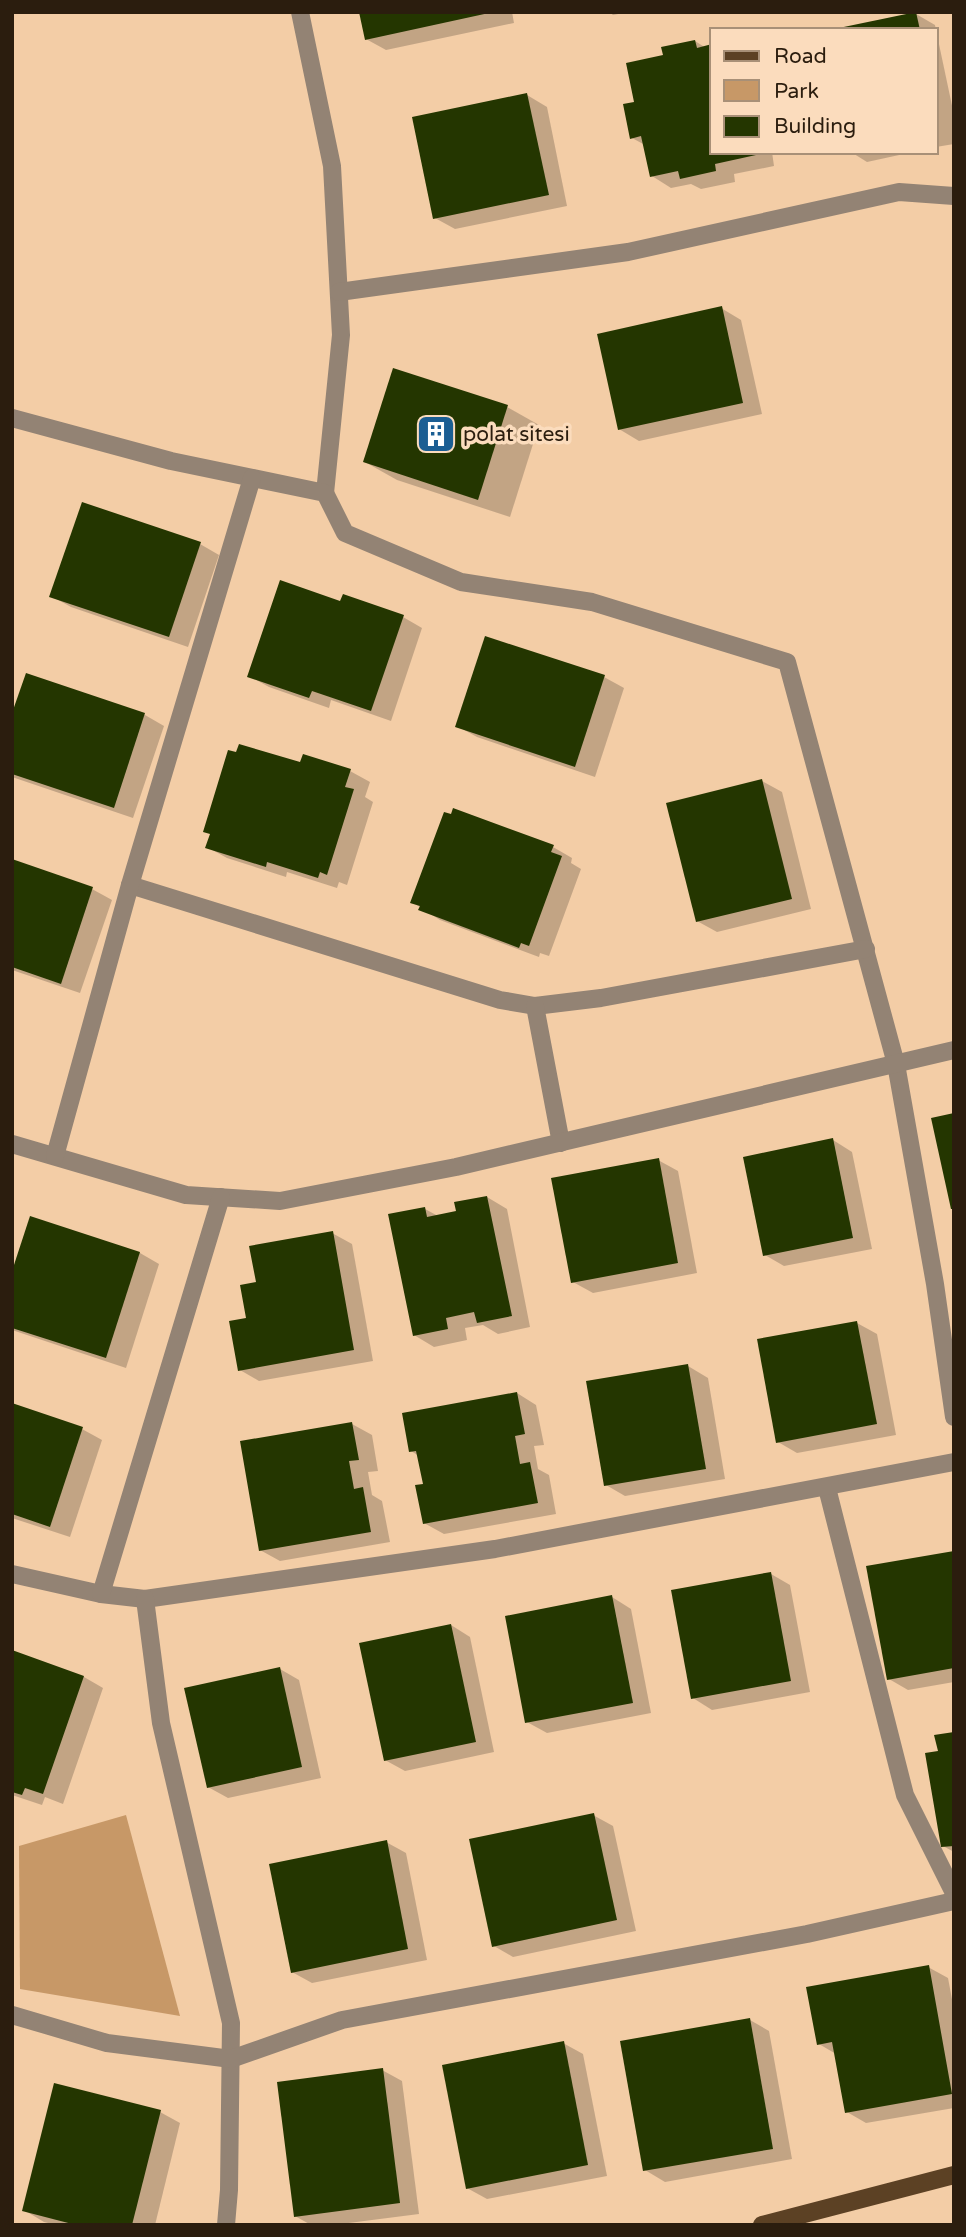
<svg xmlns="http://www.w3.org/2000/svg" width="966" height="2237" font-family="'Varela Round',sans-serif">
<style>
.green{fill:#c79867}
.shadow{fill:#0003}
.building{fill:#243600}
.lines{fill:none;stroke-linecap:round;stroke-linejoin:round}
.street{stroke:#938374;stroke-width:18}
.primary{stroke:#5c4124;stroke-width:18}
.labels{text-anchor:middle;stroke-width:7;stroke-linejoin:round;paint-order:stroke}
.poi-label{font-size:21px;fill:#2b1d0e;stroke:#fbdcbd;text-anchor:start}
</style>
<rect width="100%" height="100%" fill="#f3cda6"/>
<!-- green -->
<path class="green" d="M126 1815 180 2016 20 1989 19 1846Z"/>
<!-- shadow -->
<g class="shadow">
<path d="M360 12H512L514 23 386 50 366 39Z"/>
<path d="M609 12H629L613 15Z"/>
<path d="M916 14 935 25 936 30H837Z"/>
<path d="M936 30 954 115V144L936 147Z"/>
<path d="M695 41 706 48 712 46V152H772L774 166 734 174 735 182 701 189 691 184 671 188 652 176 645 145 632 138 636 104 665 56Z"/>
<path d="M527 95 547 107 567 206 455 229 435 218Z"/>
<path d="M851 152H913L867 162Z"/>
<path d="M721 308 741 320 762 414 639 441 619 429Z"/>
<path d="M394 370 507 407 539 425 510 517 397 480 365 462Z"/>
<path d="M200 544 219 555 188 647 71 607 51 596Z"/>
<path d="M341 604 403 617 422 628 391 721 331 700 329 708 269 687 249 676Z"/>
<path d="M486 638 604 677 624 688 595 777 477 737 457 726Z"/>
<path d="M27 675 145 715 164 726 133 818 12 777V718Z"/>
<path d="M301 765 350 771 370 782 365 797 373 802 347 885 339 882 337 888 287 872 286 877 227 858 207 847Z"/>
<path d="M762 781 782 792 811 909 717 932 697 921Z"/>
<path d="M553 847 572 858 571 863 581 869 549 956 540 953 539 957 440 920 412 902Z"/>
<path d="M12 861 92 889 112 900 80 993 12 970Z"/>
<path d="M833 1140 852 1152 872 1249 784 1266 765 1255Z"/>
<path d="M658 1160 678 1171 697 1273 593 1293 573 1282Z"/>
<path d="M487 1197 507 1209 530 1327 498 1334 483 1325 465 1328 467 1340 434 1347 414 1335 425 1209 438 1216 458 1212Z"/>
<path d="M31 1218 140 1253 159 1264 126 1368 12 1330V1276Z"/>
<path d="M332 1233 352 1244 373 1361 259 1381 240 1370 248 1319 258 1284Z"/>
<path d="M857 1323 877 1334 896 1435 797 1453 778 1442Z"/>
<path d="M688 1366 708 1378 725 1479 625 1496 606 1485Z"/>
<path d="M517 1393 536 1405 544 1445 534 1446 538 1469 549 1475 556 1514 444 1534 424 1523 425 1485 419 1456 411 1451Z"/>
<path d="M12 1405 82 1429 102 1440 70 1537 12 1518Z"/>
<path d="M352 1424 372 1435 378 1471 368 1472 372 1495 382 1501 390 1542 280 1561 260 1550Z"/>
<path d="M954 1552V1682L908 1690 889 1679Z"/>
<path d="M771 1574 790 1585 810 1692 712 1710 693 1698Z"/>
<path d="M612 1597 631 1609 651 1713 547 1733 527 1722Z"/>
<path d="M451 1625 470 1637 494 1752 405 1771 385 1760Z"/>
<path d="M12 1652 84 1677 103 1688 63 1804 45 1797 42 1805 12 1795Z"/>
<path d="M280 1669 299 1680 321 1778 228 1798 208 1787Z"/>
<path d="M954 1734V1852L943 1846 940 1753Z"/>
<path d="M593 1815 613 1826 636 1931 513 1957 494 1946Z"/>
<path d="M386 1842 406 1853 427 1960 312 1983 292 1972Z"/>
<path d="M928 1967 948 1978 954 2010V2108L866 2123 847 2112 836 2054 819 2044Z"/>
<path d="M750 2020 769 2031 792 2159 665 2182 645 2170Z"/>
<path d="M563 2043 583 2054 607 2176 487 2199 467 2188Z"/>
<path d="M382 2070 402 2081 419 2214 333 2225H311L295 2216Z"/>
<path d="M160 2112 180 2123 155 2225H56L44 2222 24 2210Z"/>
</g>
<!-- building -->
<g class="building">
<path d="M359 12H489V13L365 40Z"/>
<path d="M916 12 920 30H834V29Z"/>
<path d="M695 40 697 48 712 44V152H755L756 155 715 164 716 171 680 179 678 171 650 177 641 136 630 139 623 104 634 102 626 63 663 55 661 47Z"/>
<path d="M527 93 549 195 433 219 412 117Z"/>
<path d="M722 306 743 403 618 430 597 334Z"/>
<path d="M393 368 508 405 478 500 363 462Z"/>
<path d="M82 502 201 542 169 637 49 597Z"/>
<path d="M280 580 340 601 343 594 404 615 371 711 312 691 309 698 247 677Z"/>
<path d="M485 636 605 675 575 767 455 727Z"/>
<path d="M26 673 145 713 114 808 12 774V713Z"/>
<path d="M239 744 300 762 303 754 351 769 345 787 354 789 327 875 320 872 318 878 267 862 266 867 205 848 210 834 203 832 228 750 236 752Z"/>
<path d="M762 779 792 899 696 922 666 803Z"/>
<path d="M453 808 554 845 551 852 562 856 529 946 521 943 519 948 418 910 420 906 410 903 444 812 451 814Z"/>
<path d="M12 859 93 887 61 984 12 967Z"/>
<path d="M954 1113V1209H951L931 1118Z"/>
<path d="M833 1138 853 1238 763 1256 743 1157Z"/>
<path d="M659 1158 678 1263 571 1283 551 1178Z"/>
<path d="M487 1196 512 1316 477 1323 474 1312 446 1318 448 1329 413 1336 388 1214 425 1207 427 1217 456 1211 454 1202Z"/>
<path d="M30 1216 140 1252 106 1358 12 1328V1271Z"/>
<path d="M333 1231 354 1350 238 1371 229 1321 246 1318 240 1285 256 1282 249 1246Z"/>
<path d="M857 1321 877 1424 776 1443 757 1339Z"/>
<path d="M688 1364 706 1469 604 1486 586 1381Z"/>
<path d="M517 1392 525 1434 515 1436 520 1464 530 1462 538 1503 423 1524 415 1485 423 1484 416 1451 409 1452 402 1413Z"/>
<path d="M12 1403 83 1427 50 1527 12 1514Z"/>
<path d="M352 1422 359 1460 349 1461 354 1489 363 1487 371 1532 259 1551 240 1441Z"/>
<path d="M954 1551V1668L887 1680 866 1566Z"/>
<path d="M771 1572 791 1681 691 1699 671 1590Z"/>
<path d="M612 1595 633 1703 525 1723 505 1616Z"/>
<path d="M451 1624 476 1742 384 1761 359 1643Z"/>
<path d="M12 1650 84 1676 43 1794 25 1788 22 1795 12 1792Z"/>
<path d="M280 1667 302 1767 207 1788 184 1688Z"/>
<path d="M954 1732V1846L941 1847 925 1753 938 1751 934 1735Z"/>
<path d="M594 1813 617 1920 492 1947 469 1839Z"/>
<path d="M387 1840 408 1949 291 1973 269 1864Z"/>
<path d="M929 1965 952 2094 845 2113 832 2042 817 2045 806 1987Z"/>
<path d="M750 2018 773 2149 643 2171 620 2041Z"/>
<path d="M564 2041 588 2165 466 2189 442 2065Z"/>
<path d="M383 2068 400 2203 294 2217 277 2082Z"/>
<path d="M54 2083 161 2110 132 2225H76L22 2211Z"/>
</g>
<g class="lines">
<!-- street -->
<g class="street">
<path d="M300 12 332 166 341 335 325 493"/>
<path d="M339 292 628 252 899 192 954 196"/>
<path d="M12 418 171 461 325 493 345 533 461 582 592 602 787 662 896 1064 935 1284 954 1417"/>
<path d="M130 885 500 1000 535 1006 601 998 866 949"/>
<path d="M535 1006 561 1143"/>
<path d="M12 1144 186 1195 280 1201 456 1167 954 1050"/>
<path d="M55 1156 130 885 252 478"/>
<path d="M827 1488 905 1795 954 1893"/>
<path d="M12 1574 101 1594 145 1599 495 1549 954 1462"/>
<path d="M101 1594 221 1197"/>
<path d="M145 1599 161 1723 231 2023 229 2190 226 2225"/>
<path d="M12 2015 107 2043 231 2059 342 2020 807 1934 954 1901"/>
</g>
<!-- primary -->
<path class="primary" d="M762 2225 954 2175"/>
</g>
<!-- icons -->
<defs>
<g id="building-square" transform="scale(2.0125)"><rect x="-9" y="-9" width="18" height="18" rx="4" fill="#1b5e93" stroke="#fbdcbd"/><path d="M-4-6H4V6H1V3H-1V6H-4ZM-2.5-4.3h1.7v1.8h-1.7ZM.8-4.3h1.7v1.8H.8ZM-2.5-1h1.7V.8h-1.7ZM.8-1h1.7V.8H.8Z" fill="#fff"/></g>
</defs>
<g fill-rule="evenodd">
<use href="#building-square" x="436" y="434"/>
</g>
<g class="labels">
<!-- poi labels -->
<g class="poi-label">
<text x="463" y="441">polat sitesi</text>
</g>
</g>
<!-- border -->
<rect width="966" height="2237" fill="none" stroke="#2b1d0e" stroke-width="28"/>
<!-- legend -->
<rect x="710" y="28" width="228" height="126" fill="#fbdcbd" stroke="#a89077" stroke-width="2"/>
<rect x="724" y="51" width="35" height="10" fill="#5c4124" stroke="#a89077" stroke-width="2"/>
<text x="774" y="63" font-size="21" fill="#2b1d0e">Road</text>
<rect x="724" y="80" width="35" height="21" fill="#c79867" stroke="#a89077" stroke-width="2"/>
<text x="774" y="98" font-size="21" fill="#2b1d0e">Park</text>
<rect x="724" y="116" width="35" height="21" fill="#243600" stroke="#a89077" stroke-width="2"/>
<text x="774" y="133" font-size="21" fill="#2b1d0e">Building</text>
</svg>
